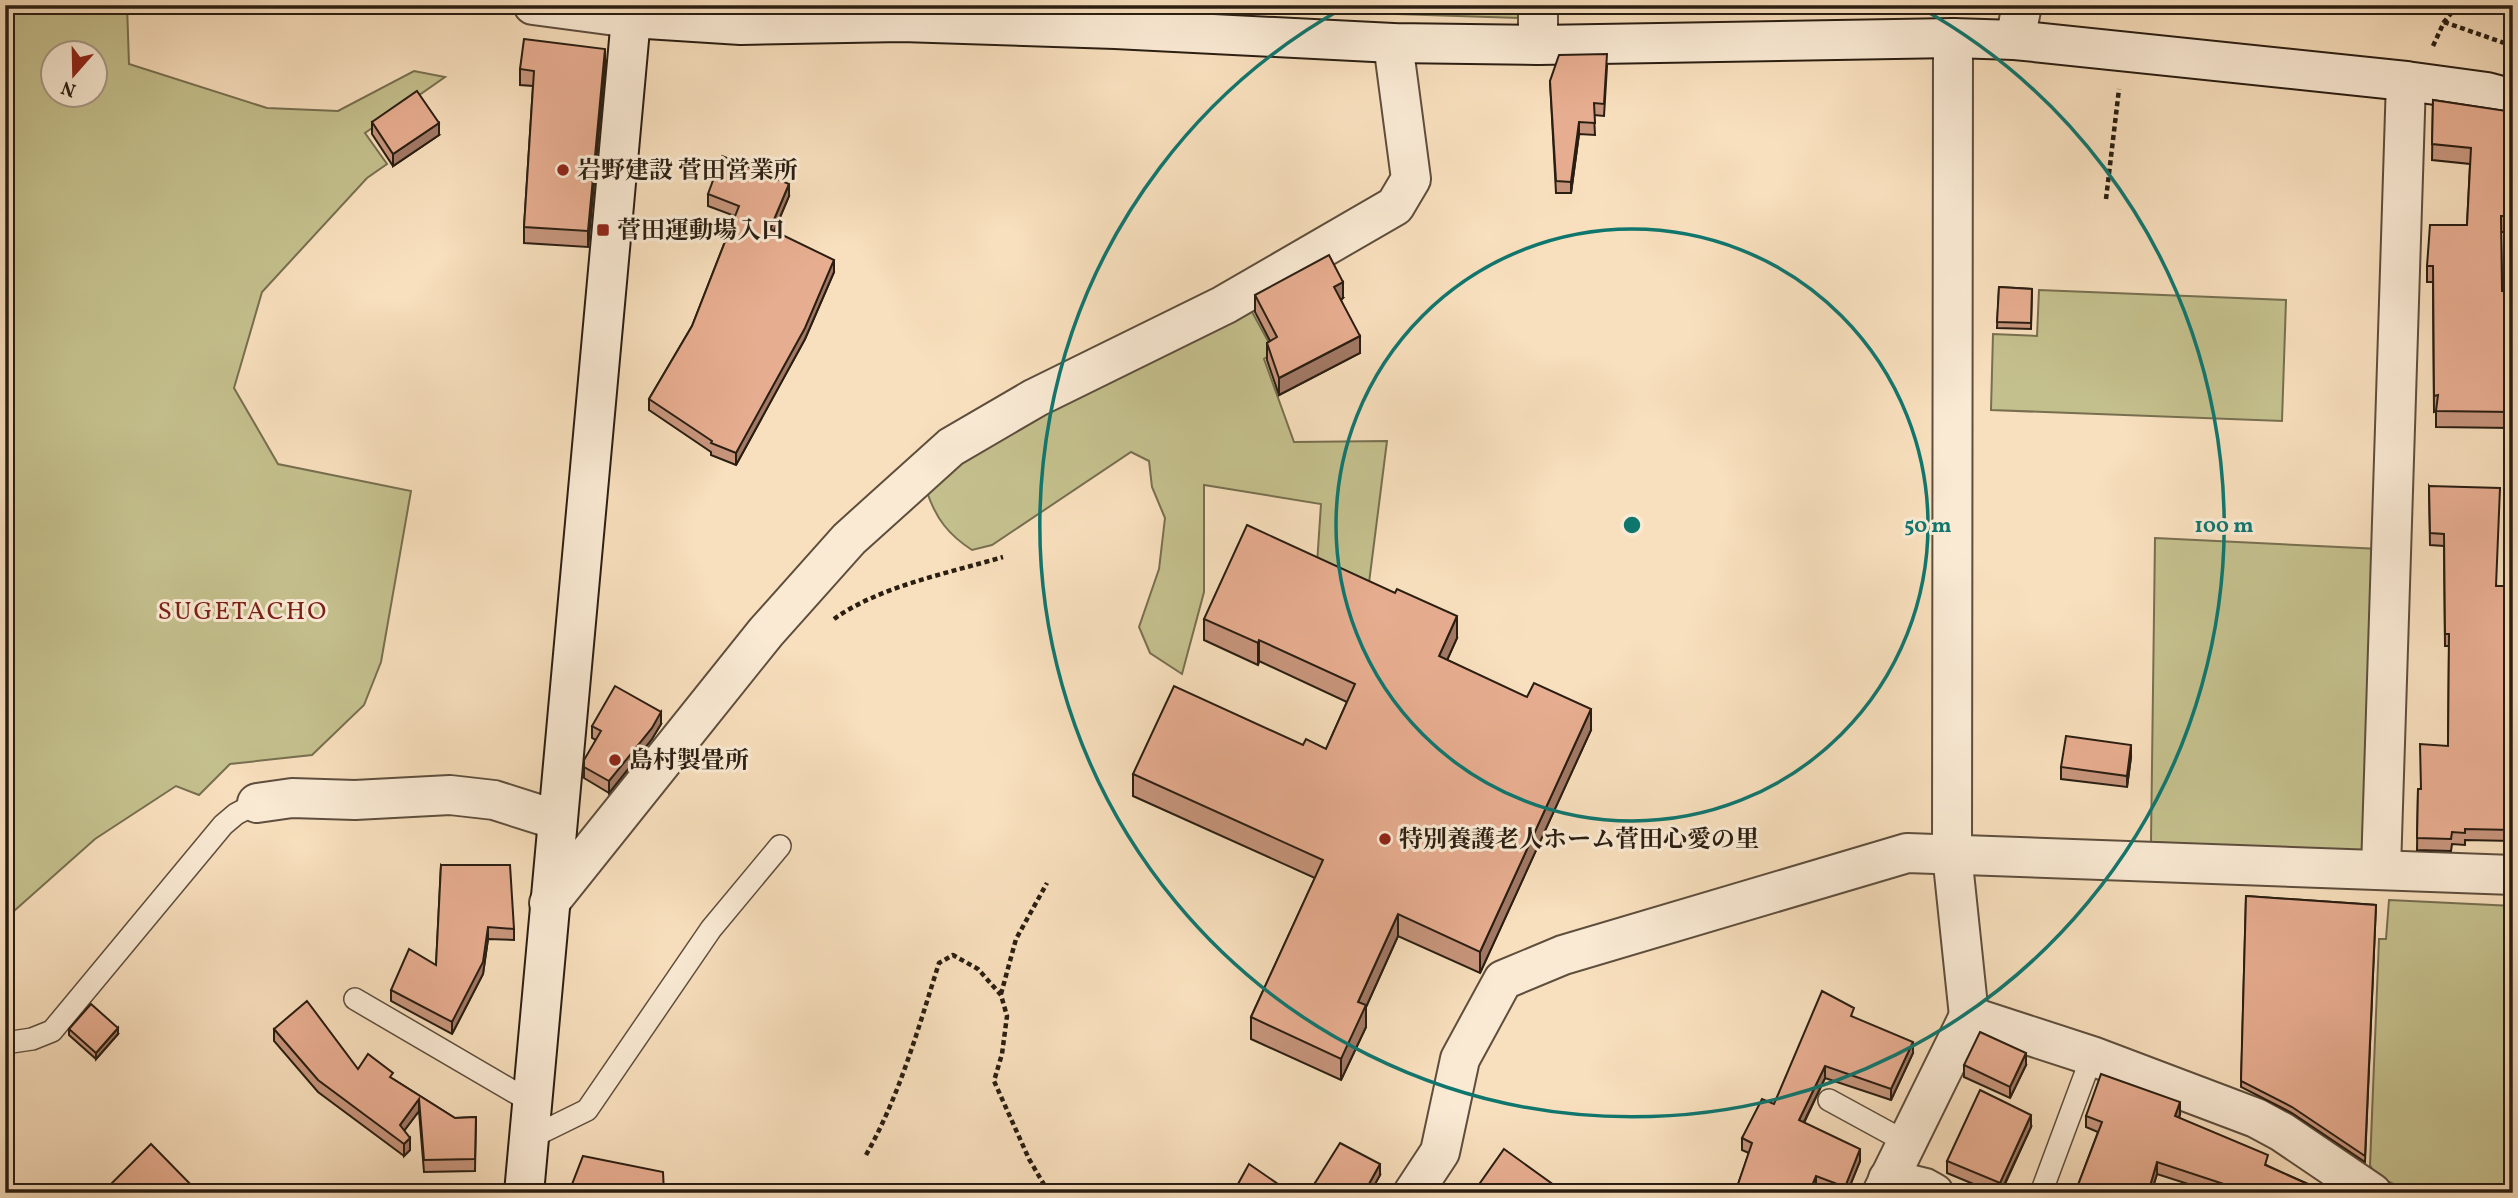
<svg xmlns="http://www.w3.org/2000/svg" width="2518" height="1198" font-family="Vollkorn,'Noto Serif JP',serif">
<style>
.green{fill:#c4c08d;stroke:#776f50;stroke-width:2;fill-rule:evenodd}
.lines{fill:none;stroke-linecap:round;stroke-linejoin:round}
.lane-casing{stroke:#5e4e3d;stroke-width:24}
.street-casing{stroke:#5e4e3d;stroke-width:42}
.secondary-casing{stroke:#2a1e12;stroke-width:42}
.path{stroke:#2a1e12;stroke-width:4.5;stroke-dasharray:5 3.5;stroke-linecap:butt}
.lane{stroke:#faead4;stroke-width:21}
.street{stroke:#faead4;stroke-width:38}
.secondary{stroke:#faead4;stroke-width:38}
.wall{fill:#c7957c;stroke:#2a1e12;stroke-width:2}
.shaded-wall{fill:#a27965;stroke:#2a1e12;stroke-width:2}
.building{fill:#e7ad90;stroke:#2a1e12;stroke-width:2}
.ring{fill:none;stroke:#0f766e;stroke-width:3.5}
.poi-dot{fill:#8f2418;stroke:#faead4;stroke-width:2.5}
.labels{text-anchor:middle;stroke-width:6;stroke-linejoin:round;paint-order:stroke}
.poi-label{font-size:24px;font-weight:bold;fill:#2a1e12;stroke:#faead4;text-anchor:start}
.neighbourhood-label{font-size:26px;letter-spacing:2px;fill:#7a1f14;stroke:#faead4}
.centre{fill:#0f766e;stroke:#faead4;stroke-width:3.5}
.ring-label{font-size:21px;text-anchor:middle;font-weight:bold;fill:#0f766e;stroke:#faead4;stroke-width:6;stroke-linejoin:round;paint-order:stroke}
</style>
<rect width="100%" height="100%" fill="#f8dfbd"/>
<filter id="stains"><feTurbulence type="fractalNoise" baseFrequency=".00286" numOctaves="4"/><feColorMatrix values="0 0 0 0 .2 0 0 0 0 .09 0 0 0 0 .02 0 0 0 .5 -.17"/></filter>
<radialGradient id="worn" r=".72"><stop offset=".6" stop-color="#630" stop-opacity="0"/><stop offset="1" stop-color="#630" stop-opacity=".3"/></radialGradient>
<!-- green -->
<g class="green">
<path d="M5 5H127L129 64 267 108 338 111 414 71 445 77 365 133 387 164 367 178 262 292 234 388 278 464 411 491 381 662 364 705 312 755 230 764 199 795 176 786 95 839 5 919ZM52 52H94V94H52Z"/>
<path d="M1304 5H1526L1519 18 1304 11Z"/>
<path d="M2039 290 2286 300 2282 421 1991 410 1993 334 2037 336Z"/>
<path d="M1251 310 1274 352 1264 359 1294 442 1387 441 1369 583 1317 564 1321 504 1204 485V592L1182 674 1150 653 1139 627 1159 569 1165 518 1152 487 1149 461 1131 452 992 545 972 550C949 535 936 519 927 492L973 447Z"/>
<path d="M2155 538 2380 549 2370 853 2151 842Z"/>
<path d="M2389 900 2513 906V1193H2412L2375 1175 2370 1165 2379 939H2386Z"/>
</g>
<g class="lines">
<!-- lane casing -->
<g class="lane-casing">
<g id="lane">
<path d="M355 999 533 1103"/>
<path d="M5 1043 32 1039 52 1031 223 825 236 814 257 803"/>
<path d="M1829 1100 1906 1142"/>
<path d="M530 1138 587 1110 711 929 780 846"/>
<path d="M2041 1193 2092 1056"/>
</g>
</g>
<!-- street casing -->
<g class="street-casing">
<g id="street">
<path d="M533 5 631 18"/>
<path d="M1953 38 1952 854 1969 1016 2092 1056 2256 1118 2282 1132 2372 1193"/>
<path d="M2015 40 2022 5"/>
<path d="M1538 45V5"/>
<path d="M257 803 292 798 355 800 450 795 494 800 557 820"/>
<path d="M2381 869 2406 81"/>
<path d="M549 903 766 632 849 539 951 447 1035 398 1224 305 1395 206 1411 179 1393 43"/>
<path d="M1888 1179 1925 1188 1934 1193"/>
<path d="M1413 1193 1440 1152 1460 1059 1503 980 1563 955 1907 853 2513 875"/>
<path d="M1882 1193 1969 1016"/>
</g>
</g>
<!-- secondary casing -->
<g class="secondary-casing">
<g id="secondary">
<path d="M631 18 741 25 902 22 1115 29 1393 43 1538 45 1953 38 2015 40 2406 81 2487 92 2513 99"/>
<path d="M524 1193 631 18 630 5"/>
</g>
</g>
<!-- path -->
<g class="path">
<path d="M2444 22 2513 46"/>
<path d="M2433 46 2444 22 2458 5"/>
<path d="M2106 199 2119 89"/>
<path d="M834 619C880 586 949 573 1003 557"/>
<path d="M1001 994 1016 939 1047 883"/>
<path d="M866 1155C900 1095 918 1029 939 963L953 955 978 969 1001 995 1007 1016 1002 1054 994 1081 1029 1159 1049 1193"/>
</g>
<!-- lane -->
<use href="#lane" class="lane"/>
<!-- street -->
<use href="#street" class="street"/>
<!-- secondary -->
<use href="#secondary" class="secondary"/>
</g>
<!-- wall -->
<g class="wall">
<path d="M2129 5H2178L2177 14 2129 10Z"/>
<path d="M605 65 588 247 524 243V227L533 86 520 85V69Z"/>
<path d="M1607 66 1604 116 1594 115 1595 135 1579 134 1571 193H1556L1550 81Z"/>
<path d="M2433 100 2513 112V232H2501L2502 291 2513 292V415H2511V428L2436 427V411L2434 412 2433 282H2427V266L2467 225 2470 164 2432 160Z"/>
<path d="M372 122 439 135 393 166 372 134Z"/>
<path d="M708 194 789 196 774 231 834 272 805 339 736 465 711 455V452L649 410V399L692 326 735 216 708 206Z"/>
<path d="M1999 287 2032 289 2031 329 1997 328Z"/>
<path d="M1255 295 1343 298 1341 300 1360 353 1279 395 1267 360V343L1270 341 1255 312Z"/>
<path d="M2429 486 2497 586H2513V841L2465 840V845L2452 844 2451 851 2417 850 2418 789H2421L2448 746 2449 646H2445L2444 546 2430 545Z"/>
<path d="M1204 619 1457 638 1447 660 1591 730 1480 973 1398 936 1366 1007V1027L1341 1080 1251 1039V1017L1315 878 1133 796V774L1303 745 1326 749 1347 702 1259 661 1258 665 1204 640Z"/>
<path d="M661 724 652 739 609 793 584 778V767L596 740 592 738V726Z"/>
<path d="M2131 757 2127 787 2061 779V767Z"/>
<path d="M441 865 514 929V940L488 939 483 974 452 1034 391 1001V990L436 965Z"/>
<path d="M2246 896 2376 905 2365 1162 2292 1113 2241 1087Z"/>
<path d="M1854 1018 1913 1053 1891 1100 1825 1078 1804 1123 1860 1161 1847 1193H1830L1816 1188 1814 1193H1735L1749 1153 1742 1150V1138Z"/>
<path d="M69 1029 118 1034 96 1059 69 1035Z"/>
<path d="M274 1029 358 1069 393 1079 455 1118 476 1117 475 1171 424 1172 419 1111 404 1131 410 1150 404 1156 318 1092 274 1041Z"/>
<path d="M1964 1065H2026L2010 1098 1964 1077Z"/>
<path d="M2180 1114 2179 1118 2268 1166 2328 1193H2216L2157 1174 2151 1193H2075L2098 1132 2086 1127V1116Z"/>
<path d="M2031 1127 2001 1193H1995L1947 1173V1161Z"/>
<path d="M1380 1175 1370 1193H1315V1183Z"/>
</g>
<!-- shaded-wall -->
<g class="shaded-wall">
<path d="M605 49V65L588 247V231Z"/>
<path d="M1579 122V134L1571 193V182Z"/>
<path d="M439 123V135L393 166V154Z"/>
<path d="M789 184V196L770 241V229Z"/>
<path d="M834 260V272L805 339 736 465V453Z"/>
<path d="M1343 282V298L1334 303V287Z"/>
<path d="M1360 336V353L1279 395V378Z"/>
<path d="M1457 616V638L1439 678V656Z"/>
<path d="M1259 640V661L1258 665V643Z"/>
<path d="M1591 709V730L1480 973V952Z"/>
<path d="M661 712V724L652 739 609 793V781Z"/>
<path d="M2131 745V757L2127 787V776Z"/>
<path d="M1398 914V936L1366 1007V1027L1341 1080V1059L1358 1002Z"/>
<path d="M488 927V939L483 974 452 1034V1022Z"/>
<path d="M118 1028V1034L96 1059V1053Z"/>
<path d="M1913 1042V1053L1891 1100V1089Z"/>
<path d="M2026 1053V1065L2010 1098V1087Z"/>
<path d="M1825 1066V1078L1799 1132V1120Z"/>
<path d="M419 1099V1111L400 1136V1125Z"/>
<path d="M2180 1102V1114L2175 1128V1116Z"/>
<path d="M2031 1115V1127L2000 1193V1183Z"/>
<path d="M410 1138V1150L404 1156V1144Z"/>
<path d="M1860 1149V1161L1847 1193H1845V1187Z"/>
<path d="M2157 1162V1174L2151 1193H2148Z"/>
<path d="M1380 1164V1175L1370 1193H1364Z"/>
<path d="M1816 1176V1188L1814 1193H1809Z"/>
</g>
<!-- building -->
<g class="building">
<path d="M524 39 605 49 588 231 524 227 534 71 520 69Z"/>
<path d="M1607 54 1604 104 1594 103 1595 123 1579 122 1571 182 1556 181 1550 81 1559 55Z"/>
<path d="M417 91 439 123 393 154 372 122Z"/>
<path d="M2433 100 2513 112V216H2501L2502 291 2513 292V400L2511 399V412L2436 411 2438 395 2434 396 2433 266H2427L2430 225H2467L2471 148 2432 144Z"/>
<path d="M722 156 789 184 770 229 834 260 805 328 736 453 711 443 712 441 649 399 692 326 739 206 708 194Z"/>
<path d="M1329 255 1343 282 1334 287 1360 336 1279 378 1267 343 1277 337 1255 295Z"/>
<path d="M1999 287 2032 289 2031 323 1997 322Z"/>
<path d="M2429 486 2500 488 2496 586H2513V830L2465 829V833L2452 832 2451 839 2417 838 2418 789H2421L2420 744 2448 746 2449 634H2445L2444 534 2430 533Z"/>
<path d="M1247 525 1395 593 1397 589 1457 616 1439 656 1527 697 1534 683 1591 709 1480 952 1398 914 1358 1002 1366 1005 1341 1059 1251 1017 1323 860 1133 774 1174 686 1303 745 1306 739 1326 749 1355 684 1259 640 1258 643 1204 619Z"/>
<path d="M615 686 661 712 652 728 609 781 584 767V760L601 731 592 726Z"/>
<path d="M2066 736 2131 745 2127 776 2061 767Z"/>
<path d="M441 865H510L514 929 488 927 483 962 452 1022 391 990 409 949 436 965Z"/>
<path d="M2246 896 2376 905 2365 1156 2292 1107 2241 1081Z"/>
<path d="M1822 991 1854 1008 1851 1016 1913 1042 1891 1089 1825 1066 1799 1120 1860 1149 1845 1187 1816 1176 1809 1193H1735L1752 1143 1742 1138 1762 1099 1774 1104Z"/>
<path d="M307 1001 358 1069 368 1054 393 1073 390 1077 455 1118 476 1117 475 1159 424 1160 419 1099 400 1125 410 1138 404 1144 318 1080 274 1029Z"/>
<path d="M91 1004 118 1028 96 1053 69 1029Z"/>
<path d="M1980 1032 2026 1053 2010 1087 1964 1065Z"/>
<path d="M2101 1074 2180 1102 2175 1116 2268 1155 2265 1165 2328 1193H2251L2157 1162 2148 1193H2075L2102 1122 2086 1116Z"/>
<path d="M1980 1090 2031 1115 2000 1183 1947 1161Z"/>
<path d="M1340 1143 1380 1164 1364 1193H1330L1315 1183Z"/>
<path d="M151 1144 199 1193H102Z"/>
<path d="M1504 1149 1565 1193H1473Z"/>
<path d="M583 1156 663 1172 664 1193H575L576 1189 571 1187Z"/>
<path d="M1249 1164 1291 1193H1233Z"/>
</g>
<!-- distance rings -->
<g class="ring">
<circle cx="1632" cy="525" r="296"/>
<path d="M1919 7A592 592 0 1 1 1345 7"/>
</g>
<!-- markers -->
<g class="poi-dot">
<circle cx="563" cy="170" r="7"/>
<rect x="596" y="223" width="14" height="14" rx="3.5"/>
<circle cx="615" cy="760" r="7"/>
<circle cx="1385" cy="839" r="7"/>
</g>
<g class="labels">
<!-- poi labels -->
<g class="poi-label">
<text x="577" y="178">岩野建設 菅田営業所</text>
<text x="617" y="238">菅田運動場入口</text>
<text x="629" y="768">島村製畳所</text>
<text x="1399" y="847">特別養護老人ホーム菅田心愛の里</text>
</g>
<!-- neighbourhood labels -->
<g class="neighbourhood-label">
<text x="243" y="619">SUGETACHO</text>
</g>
</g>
<circle cx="1632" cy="525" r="10" class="centre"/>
<g class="ring-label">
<text x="1928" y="532">50 m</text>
<text x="2224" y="532">100 m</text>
</g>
<!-- margin -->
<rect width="2518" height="1198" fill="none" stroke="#f8dfbd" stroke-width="28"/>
<rect x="7" y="7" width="2504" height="1184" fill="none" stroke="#2a1e12" stroke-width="3.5"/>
<rect x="14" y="14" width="2490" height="1170" fill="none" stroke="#2a1e12" stroke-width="2"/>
<!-- north arrow -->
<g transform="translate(74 74) rotate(200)"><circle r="33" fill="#faead4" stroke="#a79886" stroke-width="2"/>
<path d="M0-5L12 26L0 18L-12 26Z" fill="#8f2418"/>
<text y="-10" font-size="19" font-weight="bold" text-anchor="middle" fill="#2a1e12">N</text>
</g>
<rect width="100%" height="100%" filter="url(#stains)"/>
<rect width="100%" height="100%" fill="url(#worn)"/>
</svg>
